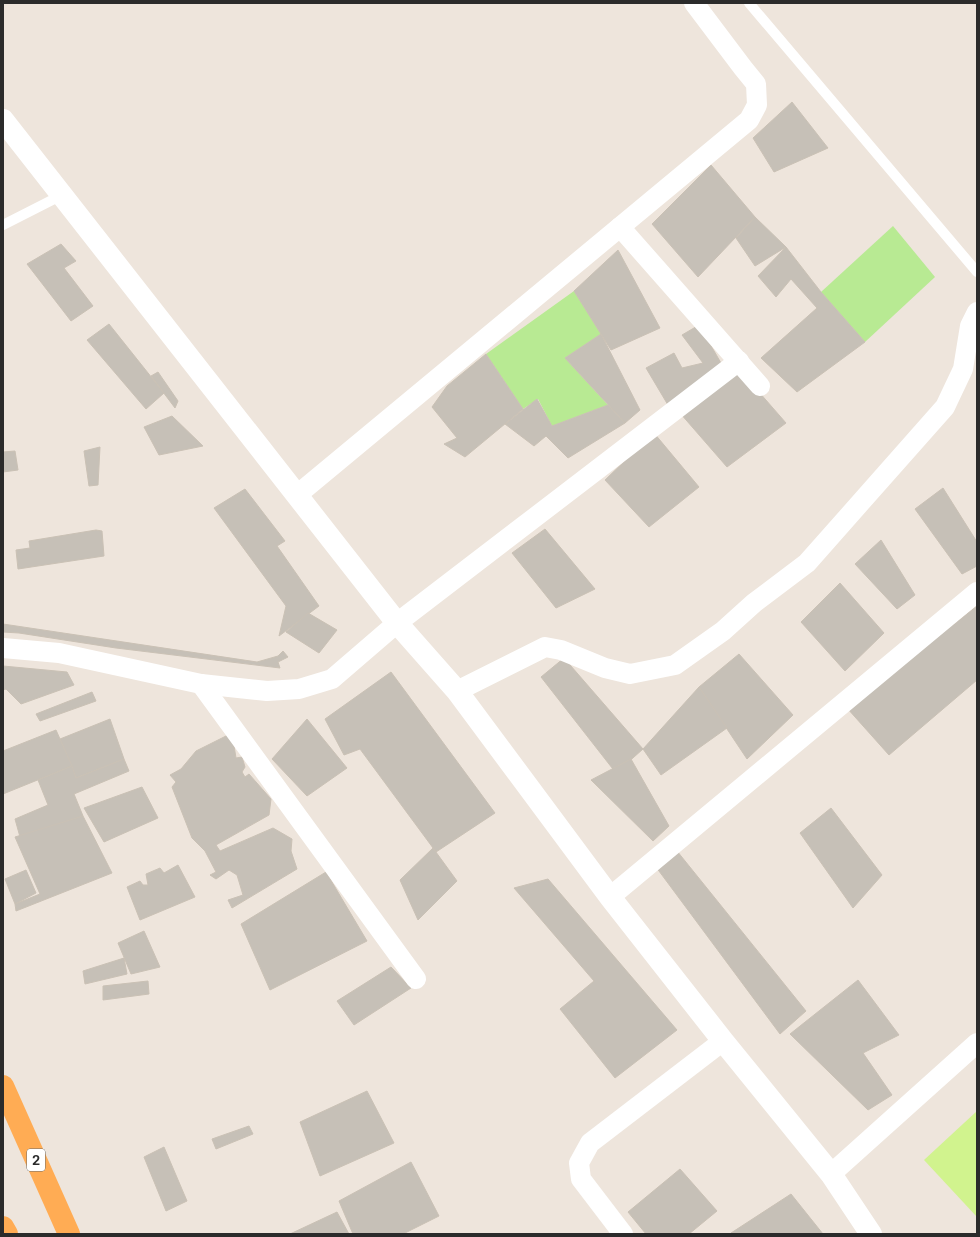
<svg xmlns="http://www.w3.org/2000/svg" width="980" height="1237" font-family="Inter,sans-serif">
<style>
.green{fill:#b8ea93}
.pitch{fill:#d1f38e}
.building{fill:#c6c0b7;stroke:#cac1b5}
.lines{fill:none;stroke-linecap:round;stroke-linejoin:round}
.service{stroke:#fff;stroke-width:10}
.minor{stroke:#fff;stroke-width:20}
.secondary{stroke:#fff;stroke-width:22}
.trunk{stroke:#ffac54;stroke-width:22}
.labels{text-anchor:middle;stroke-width:3.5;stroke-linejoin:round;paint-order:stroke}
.shield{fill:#fff;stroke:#6b6b6b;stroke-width:1}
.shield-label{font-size:13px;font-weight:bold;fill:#2b2b2b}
</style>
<rect width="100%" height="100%" fill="#eee5dc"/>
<!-- green -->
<g class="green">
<path d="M893 226 935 277 865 342 821 292Z"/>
<path d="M574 291 601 334 565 358 608 405 552 426 538 399 523 409 486 354Z"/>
</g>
<!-- pitch -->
<path class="pitch" d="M977 1111V1217L924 1160Z"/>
<!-- building -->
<g class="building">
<path d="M792 102 828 148 774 172 753 138Z"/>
<path d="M711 165 755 217 698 277 652 224Z"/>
<path d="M755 217 786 247 755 266 736 238Z"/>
<path d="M61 244 76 261 64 268 93 306 71 321 27 264Z"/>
<path d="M786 247 821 292 865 342 797 392 761 358 817 308 791 279 776 297 758 276Z"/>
<path d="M618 250 660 328 611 350 574 291Z"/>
<path d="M109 324 164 393 146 409 87 340Z"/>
<path d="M699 325 721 363 668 405 646 368 674 353 682 368 703 363 682 335Z"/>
<path d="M601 334 640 410 625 423 565 358Z"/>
<path d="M486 354 523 409 465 457 444 444 457 438 432 407 447 386Z"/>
<path d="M738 368 786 423 727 467 680 413Z"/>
<path d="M158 372 178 401 175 408 151 376Z"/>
<path d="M537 399 552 426 608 405 625 423 568 458 546 436 534 446 505 424Z"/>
<path d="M172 416 203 446 159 455 144 427Z"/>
<path d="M654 433 699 487 649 527 605 480Z"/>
<path d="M100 447 98 485 89 486 84 451Z"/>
<path d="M15 451 18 470 3 472V452Z"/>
<path d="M943 488 977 542V566L962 574 915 509Z"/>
<path d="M245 489 285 541 277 546 319 606 279 636 286 606 214 508Z"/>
<path d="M545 529 595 589 556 608 512 553Z"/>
<path d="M96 530 102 531 104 556 18 569 16 550 30 548 29 541Z"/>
<path d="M881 540 915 595 897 609 855 564Z"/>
<path d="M840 583 884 633 845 671 801 622Z"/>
<path d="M977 606V680L889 755 847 708Z"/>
<path d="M308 613 337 630 319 653 286 632Z"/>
<path d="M3 624 257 662 278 656 283 651 288 657 278 662 280 668 116 648 19 633 3 632Z"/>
<path d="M739 654 793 715 747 759 699 687Z"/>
<path d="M564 658 643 749 616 773 541 677Z"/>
<path d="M3 666 67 672 74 685 21 704 6 689 3 690Z"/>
<path d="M391 672 495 813 436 852 360 749 344 755 325 719Z"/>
<path d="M699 687 727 728 661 775 643 749Z"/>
<path d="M92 692 96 701 40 721 36 714Z"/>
<path d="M110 719 124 759 76 778 60 739Z"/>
<path d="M307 719 347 768 307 796 272 759Z"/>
<path d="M56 730 72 766 3 794V751Z"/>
<path d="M232 733 236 758 242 757 245 767 242 772 245 777 249 774 271 799 269 815 216 845 220 851 273 828 292 839 291 851 297 869 232 908 228 900 243 895 237 875 229 870 216 879 210 875 216 872 205 851 192 838 172 787 176 782 170 775 181 769 196 751Z"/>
<path d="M124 759 129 771 74 794 83 816 20 837 15 819 48 805 38 780 72 766 76 778Z"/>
<path d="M631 759 669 826 653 841 591 780Z"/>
<path d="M142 787 158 818 104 842 84 808Z"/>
<path d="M831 808 882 875 853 908 800 833Z"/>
<path d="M83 816 112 873 16 911 15 904 40 894 15 837Z"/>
<path d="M433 848 457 881 418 920 400 880Z"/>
<path d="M677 851 806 1011 780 1034 656 867Z"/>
<path d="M178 865 195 897 140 920 127 887 140 881 143 885H148L146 874 160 868 164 873Z"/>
<path d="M26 870 36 893 15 904 5 879Z"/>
<path d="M326 872 367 941 270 990 241 924Z"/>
<path d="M548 879 677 1030 615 1078 560 1009 594 981 514 888Z"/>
<path d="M144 931 160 967 131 974 118 943Z"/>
<path d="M124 958 127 974 85 984 83 971Z"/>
<path d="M391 967 411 988 354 1025 337 1001Z"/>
<path d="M858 980 899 1035 863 1053 892 1095 868 1110 790 1034Z"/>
<path d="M148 981 149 994 103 1000V986Z"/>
<path d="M367 1091 394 1143 320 1176 300 1122Z"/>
<path d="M249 1126 253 1134 216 1149 212 1139Z"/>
<path d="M164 1147 187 1201 166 1211 144 1157Z"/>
<path d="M411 1162 439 1216 403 1234H353L339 1201Z"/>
<path d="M680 1169 717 1211 689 1234H646L628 1212Z"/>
<path d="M791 1194 823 1234 731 1233Z"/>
<path d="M337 1212 349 1234H290Z"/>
</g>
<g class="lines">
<!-- service -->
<g class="service">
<path d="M749 3 977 272"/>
<path d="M3 225 62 195"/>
</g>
<!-- minor -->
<g class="minor">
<path d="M620 227 760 386"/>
<path d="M297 495 749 120 757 105 756 84 743 68 694 3"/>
<path d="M3 648 59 653 201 684 267 691 299 689 332 679 397 623 739 361"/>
<path d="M201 684 416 979"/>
<path d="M457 691 545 647 561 650 605 668 630 674 675 665 723 631 754 603 807 563 945 407 963 369 970 326 977 312"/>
<path d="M610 897 977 592"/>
<path d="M831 1174 977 1043"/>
<path d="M623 1234 581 1179 579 1163 590 1143 723 1041"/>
</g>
<!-- secondary -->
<path class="secondary" d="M3 120 397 623 457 691 610 897 723 1041 831 1174 871 1234"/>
<!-- trunk -->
<g class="trunk">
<path d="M3 1086 69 1234"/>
<path d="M3 1227 7 1234"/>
</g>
</g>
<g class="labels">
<!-- shield labels -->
<rect class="shield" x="27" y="1149" width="18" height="22" rx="3"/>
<g class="shield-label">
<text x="36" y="1165">2</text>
</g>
</g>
<!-- border -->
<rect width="980" height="1237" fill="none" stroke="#2b2b2b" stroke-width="8"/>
</svg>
